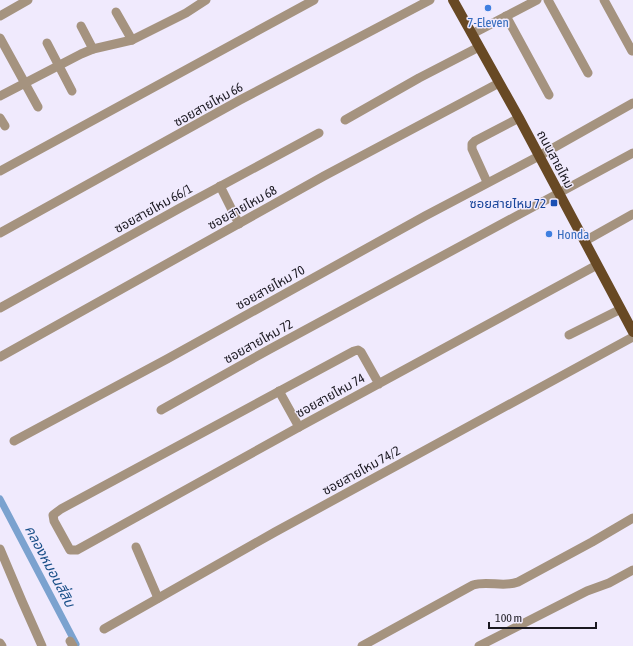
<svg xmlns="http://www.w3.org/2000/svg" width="633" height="646" font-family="'Asap Condensed','Noto Sans Thai',sans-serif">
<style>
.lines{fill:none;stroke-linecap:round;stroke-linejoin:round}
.canal{stroke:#7ba2cf;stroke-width:7}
.minor{stroke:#a5937f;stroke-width:9}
.major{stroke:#684924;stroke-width:10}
.shop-dot{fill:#3f7fe0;stroke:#f0eafd;stroke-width:1.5}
.transit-dot{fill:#1a4fb4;stroke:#f0eafd;stroke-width:1.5}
.labels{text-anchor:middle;stroke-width:3;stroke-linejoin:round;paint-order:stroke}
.shop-label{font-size:13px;fill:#366cbe;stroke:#f0eafd}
.street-label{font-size:13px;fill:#1a1820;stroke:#f0eafd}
.transit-label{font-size:13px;fill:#164399;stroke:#f0eafd;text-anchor:end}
.water-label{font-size:14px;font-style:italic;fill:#194f88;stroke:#f0eafd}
</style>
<rect width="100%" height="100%" fill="#f0eafd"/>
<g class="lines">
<!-- canal -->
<path class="canal" d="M0 499 76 644"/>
<!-- minor -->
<g class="minor">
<path d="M548 0 588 73"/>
<path d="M604 0 632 51"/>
<path d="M116 12 132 40"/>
<path d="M0 16 28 0"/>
<path d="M506 16 549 95"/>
<path d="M81 26 93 49"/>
<path d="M472 34 537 0"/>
<path d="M0 38 38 107"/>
<path d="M47 43 72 91"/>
<path d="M0 96 81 54 93 49 132 40 186 13 206 0"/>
<path d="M0 118 5 126"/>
<path d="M345 120 419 78 479 47"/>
<path d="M0 171 314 0"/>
<path d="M487 182 472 149V144L475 141 519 118"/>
<path d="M220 186 239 224"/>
<path d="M0 233 240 100 430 0"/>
<path d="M585 241 633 214"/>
<path d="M0 308 180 208 319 133"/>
<path d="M569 335 621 309"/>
<path d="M0 357 324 176 499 83"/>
<path d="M379 384 361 352 358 350 354 351 61 509 53 515 54 521 70 550H77L299 427 597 265"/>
<path d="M279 391 299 427"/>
<path d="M161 410 270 349 633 153"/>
<path d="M14 441 167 359 425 216 539 156 633 103"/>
<path d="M136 547 158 598"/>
<path d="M0 549 22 601 42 646"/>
<path d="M104 629 275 532 633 337"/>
<path d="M70 641 73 646"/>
<path d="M0 643 2 646"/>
<path d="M362 646 473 585C488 580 503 588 518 582L592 542 633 518"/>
<path d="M479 646 587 591 609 583 633 570"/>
</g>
<!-- major -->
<path class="major" d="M453 0 519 118 633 332"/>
</g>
<!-- markers -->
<g class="shop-dot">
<circle cx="488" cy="8" r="4"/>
<circle cx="549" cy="234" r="4"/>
</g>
<rect class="transit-dot" x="550" y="199" width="8" height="8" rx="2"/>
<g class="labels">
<!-- shop labels -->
<g class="shop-label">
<text x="488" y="27">7-Eleven</text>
<text x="557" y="239" text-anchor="start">Honda</text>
</g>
<!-- street labels -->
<g class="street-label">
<text transform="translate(208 104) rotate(-29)" y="5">ซอยสายไหม 66</text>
<text transform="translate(556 159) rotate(62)" y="5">ถนนสายไหม</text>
<text transform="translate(242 207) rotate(-29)" y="5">ซอยสายไหม 68</text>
<text transform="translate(153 208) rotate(-29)" y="5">ซอยสายไหม 66/1</text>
<text transform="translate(270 287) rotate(-29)" y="5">ซอยสายไหม 70</text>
<text transform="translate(258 341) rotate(-29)" y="5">ซอยสายไหม 72</text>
<text transform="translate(330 395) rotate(-29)" y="5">ซอยสายไหม 74</text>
<text transform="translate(361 470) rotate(-29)" y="5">ซอยสายไหม 74/2</text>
</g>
<!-- transit labels -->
<g class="transit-label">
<text x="546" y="208">ซอยสายไหม 72</text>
</g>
<!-- water labels -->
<g class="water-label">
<text transform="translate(50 566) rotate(62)" y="5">คลองหมอนสี่สิบ</text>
</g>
</g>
<!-- scale -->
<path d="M489 622v6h107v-6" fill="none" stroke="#1a1820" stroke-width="2"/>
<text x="495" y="622" font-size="12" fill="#1a1820" stroke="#f0eafd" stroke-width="3" paint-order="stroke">100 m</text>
</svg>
